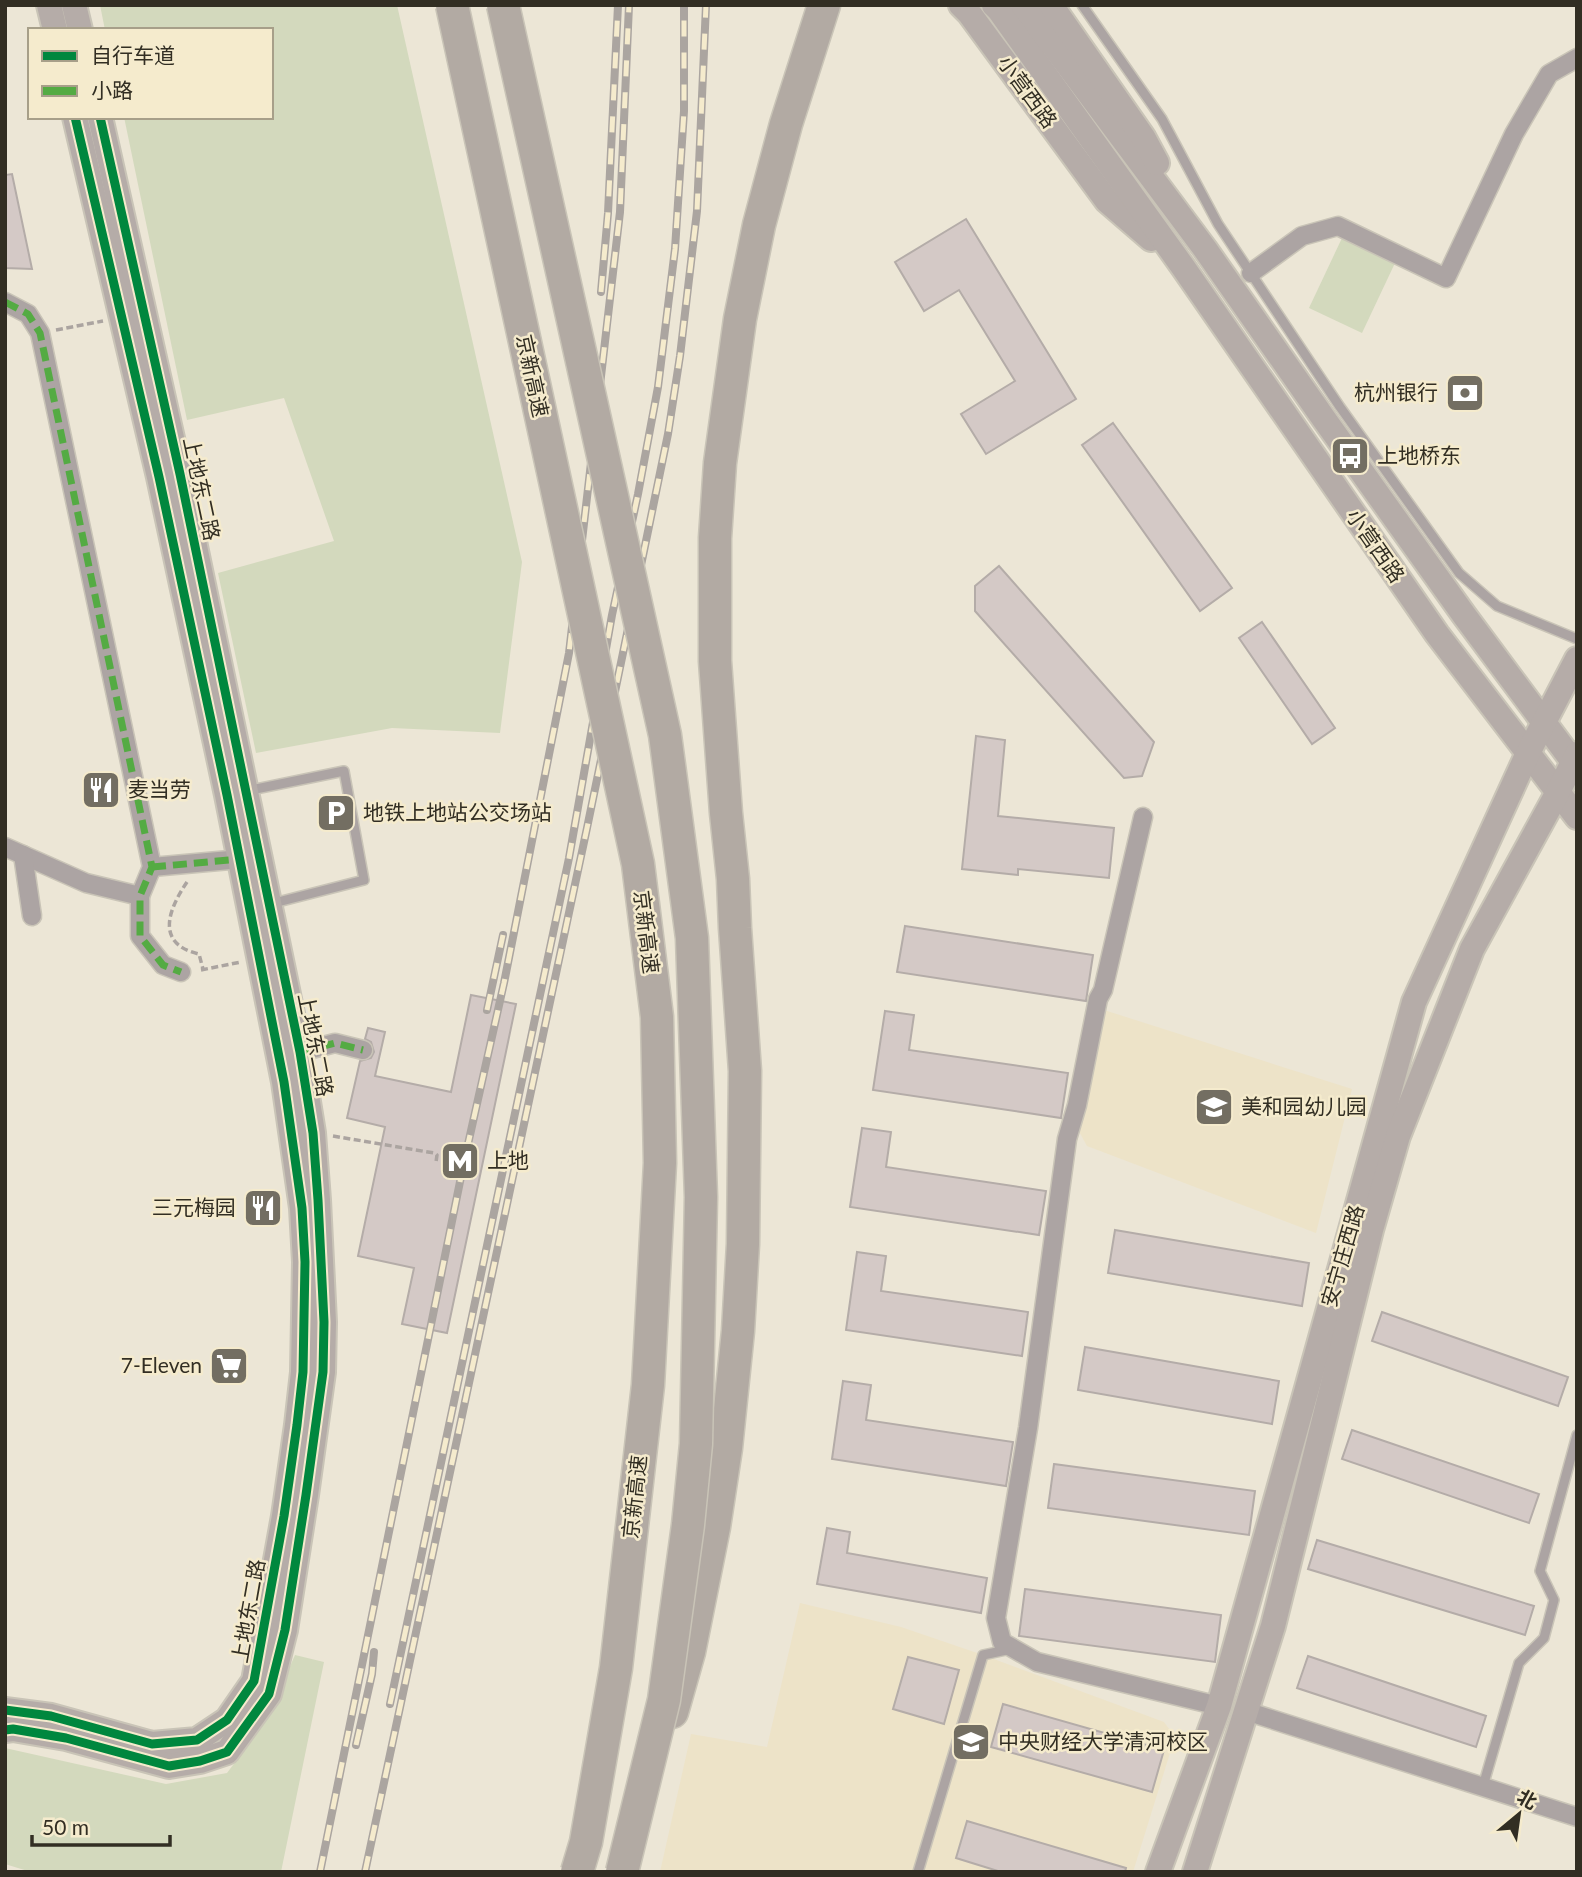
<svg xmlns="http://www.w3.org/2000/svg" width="1582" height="1877" font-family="Lato,'Noto Sans SC',sans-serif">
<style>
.built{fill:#ede3c8}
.green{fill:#d3d9bd}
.building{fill:#d4c9c6;stroke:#b4aca8;stroke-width:2}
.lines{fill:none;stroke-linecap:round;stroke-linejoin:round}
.lane-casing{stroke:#c9c4b7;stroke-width:12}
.street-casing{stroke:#c9c4b7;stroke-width:21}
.secondary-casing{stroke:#c9c4b7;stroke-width:28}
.highway-casing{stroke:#c9c4b7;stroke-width:35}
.path{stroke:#aba4a0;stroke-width:3.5;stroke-dasharray:7 3.5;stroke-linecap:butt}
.lane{stroke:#aca4a3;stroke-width:9}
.street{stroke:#aca4a3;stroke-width:18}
.secondary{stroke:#b5aca8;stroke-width:24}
.highway{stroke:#b2aaa3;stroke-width:32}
.rail-casing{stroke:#aba5a0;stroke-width:8}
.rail{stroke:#f5ebcd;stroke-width:5;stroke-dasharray:16;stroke-linecap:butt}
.highway-bridge-casing{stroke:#c9c4b7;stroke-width:35;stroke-linecap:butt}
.highway-bridge{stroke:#b2aaa3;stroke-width:32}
.quiet{stroke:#54ab43;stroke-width:7;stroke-dasharray:14 7;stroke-linecap:butt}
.cycleway-casing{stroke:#f5ebcd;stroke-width:13}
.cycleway{stroke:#00873e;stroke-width:9}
.labels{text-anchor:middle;stroke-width:5;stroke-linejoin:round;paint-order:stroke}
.street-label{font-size:21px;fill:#322e23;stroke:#f5ebcd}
.poi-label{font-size:21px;fill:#322e23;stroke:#f5ebcd;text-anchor:start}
</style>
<rect width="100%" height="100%" fill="#ece6d6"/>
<!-- built -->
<g class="built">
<path d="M1104 1010 1352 1089 1316 1233 1087 1146 1076 1126Z"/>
<path d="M800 1603 901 1627 983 1655 1164 1722 1175 1737 1133 1872H660L691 1734 767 1747Z"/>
</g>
<!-- green -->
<g class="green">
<path d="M100 5H397L522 562 500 733 392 728 256 753 218 573 334 541 284 398 187 420 124 117H271V30H105Z"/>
<path d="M1342 238 1395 263 1362 333 1309 308Z"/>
<path d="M295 1655 324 1662 281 1872H31L5 1864V1748L166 1784 227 1773 266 1721Z"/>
</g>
<!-- building -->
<g class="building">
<path d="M12 174 32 269 5 268V175Z"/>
<path d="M966 219 1076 399 986 454 961 414 1015 381 959 290 924 311 895 262Z"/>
<path d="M1113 423 1232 588 1200 611 1082 445Z"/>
<path d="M999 566 1154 742 1142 776 1124 778 975 611V586Z"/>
<path d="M1262 622 1335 728 1312 744 1239 638Z"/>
<path d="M976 736 1005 740 998 816 1114 828 1109 878 1018 869V875L962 869Z"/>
<path d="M905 926 1093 955 1086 1001 897 972Z"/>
<path d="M471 995 516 1004 447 1333 402 1324 414 1268 358 1256 385 1127 347 1118 360 1061 371 1058 374 1052 371 1042 365 1039 368 1028 385 1032 375 1076 451 1092Z"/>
<path d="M885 1011 914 1015 909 1050 1068 1073 1061 1118 873 1090Z"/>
<path d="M862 1128 891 1132 886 1167 1046 1191 1039 1235 850 1207Z"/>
<path d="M1115 1230 1309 1263 1302 1306 1108 1273Z"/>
<path d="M857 1252 886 1256 881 1291 1028 1312 1022 1356 846 1330Z"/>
<path d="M1382 1312 1568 1377 1558 1406 1372 1341Z"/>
<path d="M1085 1347 1279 1381 1272 1424 1078 1390Z"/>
<path d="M843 1381 871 1385 866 1420 1013 1442 1006 1486 832 1459Z"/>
<path d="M1352 1430 1539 1494 1529 1523 1342 1459Z"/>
<path d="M1054 1464 1255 1491 1249 1535 1048 1508Z"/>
<path d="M827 1528 850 1532 847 1553 987 1578 981 1613 817 1584Z"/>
<path d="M1317 1540 1534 1606 1525 1635 1308 1569Z"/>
<path d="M1025 1589 1221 1615 1215 1662 1019 1636Z"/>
<path d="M1308 1656 1486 1716 1476 1747 1297 1688Z"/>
<path d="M908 1657 959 1670 944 1724 893 1709Z"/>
<path d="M1003 1704 1164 1750 1152 1792 991 1747Z"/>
<path d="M967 1821 1126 1868 1125 1872H1001L956 1858Z"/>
</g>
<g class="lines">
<!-- lane casing -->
<g class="lane-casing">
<g id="lane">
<path d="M1082 5 1162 119 1218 224 1340 407 1459 573 1497 606 1577 639"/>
<path d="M246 791 344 771 364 880 270 904"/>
<path d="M1483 1786 1519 1663 1544 1638 1554 1600 1540 1571 1577 1435"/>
<path d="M918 1872 983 1655 1011 1649"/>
</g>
</g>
<!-- street casing -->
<g class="street-casing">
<g id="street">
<path d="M1251 273 1302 236 1338 226 1446 278 1514 134 1549 74 1577 58"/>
<path d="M5 302 28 314 40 333 152 867 140 896V936L163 965 181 972"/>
<path d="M1143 817 1103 990 1098 999 1077 1105 1067 1139 1028 1428 996 1618 1002 1642 1037 1662 1219 1706"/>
<path d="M5 847 86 883 140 896"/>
<path d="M23 855 32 916"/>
<path d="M152 867 241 859"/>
<path d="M300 1052 335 1043 363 1050"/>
<path d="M1246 1711 1577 1817"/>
</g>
</g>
<!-- secondary casing -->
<g class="secondary-casing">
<g id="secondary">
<path d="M49 5 55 30"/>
<path d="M74 5 80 30"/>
<path d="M961 5 969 13 1107 201 1151 239"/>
<path d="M994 5 999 10 1183 267 1437 634 1577 817"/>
<path d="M1023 5 1205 249 1324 419 1464 615 1577 767"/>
<path d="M1051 5 1143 137 1157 163"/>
<path d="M5 1710 51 1716 152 1744 197 1740 227 1720 254 1681 284 1516 297 1425 303 1372 305 1262 302 1208 284 1082 227 795 159 477 75 117"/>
<path d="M5 1730 13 1729 66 1738 169 1766 200 1761 227 1752 269 1694 285 1630 306 1495 323 1372 324 1322 318 1200 313 1133 300 1052 180 474 100 117"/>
<path d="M1158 1872 1219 1706 1414 1002 1528 753 1577 659"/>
<path d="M1195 1872 1273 1626 1371 1230 1398 1136 1472 949 1558 792 1577 754"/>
</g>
</g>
<!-- highway casing -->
<g class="highway-casing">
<path id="highway" d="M672 1712 689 1652 714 1527 726 1448 738 1331 743 1244 745 1071 735 928 733 879 726 813 715 661V538L720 463 740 319 759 225 786 124 824 5"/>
</g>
<!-- path -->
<g class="path">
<path d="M56 330 103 321"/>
<path d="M187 882C168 910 155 944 199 954L203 969"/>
<path d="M201 970 241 962"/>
<path d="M333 1136 434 1153 437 1155 436 1162"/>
</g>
<!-- lane -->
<use href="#lane" class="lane"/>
<!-- street -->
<use href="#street" class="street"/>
<!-- secondary -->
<use href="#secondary" class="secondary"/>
<!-- highway -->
<use href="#highway" class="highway"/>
<!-- rail casing -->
<g class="rail-casing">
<g id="rail">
<path d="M601 292 608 213 618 5"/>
<path d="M487 1010 503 935"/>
<path d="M390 1704 569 858 612 615 638 494 658 387 675 249 684 111V5"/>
<path d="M356 1745 372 1674 374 1652"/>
<path d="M320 1872 464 1162 504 983 569 653 620 212 629 5"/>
<path d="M365 1872 587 828 668 434 680 356 697 211 706 5"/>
</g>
</g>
<!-- rail -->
<use href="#rail" class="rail"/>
<!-- highway-bridge casing -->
<g class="highway-bridge-casing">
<g id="highway-bridge">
<path d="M452 5 638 864 657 1017 660 1163 648 1385 616 1668 586 1842 577 1872"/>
<path d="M503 5 665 735 692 938 701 1197 696 1444 688 1525 664 1700 622 1872"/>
</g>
</g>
<!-- highway-bridge -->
<use href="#highway-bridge" class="highway-bridge"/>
<!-- quiet -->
<g class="quiet">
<path d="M5 302 28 314 40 333 152 867 140 896V936L163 965 181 972"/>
<path d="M152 867 241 859"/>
<path d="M300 1052 335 1043 363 1050"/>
</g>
<!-- cycleway casing -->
<g class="cycleway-casing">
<g id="cycleway">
<path d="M5 1710 51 1716 152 1744 197 1740 227 1720 254 1681 284 1516 297 1425 303 1372 305 1262 302 1208 284 1082 227 795 159 477 75 117"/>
<path d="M5 1730 13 1729 66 1738 169 1766 200 1761 227 1752 269 1694 285 1630 306 1495 323 1372 324 1322 318 1200 313 1133 300 1052 180 474 100 117"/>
</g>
</g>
<!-- cycleway -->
<use href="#cycleway" class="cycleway"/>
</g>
<!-- icons -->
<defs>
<g id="bank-square" transform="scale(2.0125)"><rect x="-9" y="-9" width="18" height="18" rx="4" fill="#736e62" stroke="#f5ebcd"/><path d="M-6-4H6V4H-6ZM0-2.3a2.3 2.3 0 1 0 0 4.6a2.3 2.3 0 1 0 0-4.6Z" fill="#fff"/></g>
<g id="bus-square" transform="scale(2.0125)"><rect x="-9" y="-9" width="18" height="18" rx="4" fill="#736e62" stroke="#f5ebcd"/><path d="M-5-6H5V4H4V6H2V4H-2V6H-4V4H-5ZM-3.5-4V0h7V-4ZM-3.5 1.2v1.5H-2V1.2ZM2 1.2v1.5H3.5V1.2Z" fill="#fff"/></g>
<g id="restaurant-square" transform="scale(2.0125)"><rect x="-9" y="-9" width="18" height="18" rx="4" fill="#736e62" stroke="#f5ebcd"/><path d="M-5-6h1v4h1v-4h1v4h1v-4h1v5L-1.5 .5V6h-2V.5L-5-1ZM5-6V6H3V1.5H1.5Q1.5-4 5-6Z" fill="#fff"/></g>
<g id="parking-square" transform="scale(2.0125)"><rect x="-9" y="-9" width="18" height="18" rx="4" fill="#736e62" stroke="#f5ebcd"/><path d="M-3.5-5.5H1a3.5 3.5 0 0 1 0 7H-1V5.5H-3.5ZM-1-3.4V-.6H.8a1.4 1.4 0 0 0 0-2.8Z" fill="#fff"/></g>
<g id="school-square" transform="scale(2.0125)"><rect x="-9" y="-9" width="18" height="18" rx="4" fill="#736e62" stroke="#f5ebcd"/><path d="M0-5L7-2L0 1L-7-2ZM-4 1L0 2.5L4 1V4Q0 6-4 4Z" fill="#fff"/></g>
<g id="metro-square" transform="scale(2.0125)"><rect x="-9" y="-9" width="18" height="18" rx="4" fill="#736e62" stroke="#f5ebcd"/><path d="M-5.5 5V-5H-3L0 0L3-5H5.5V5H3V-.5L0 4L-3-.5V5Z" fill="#fff"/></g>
<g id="supermarket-square" transform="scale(2.0125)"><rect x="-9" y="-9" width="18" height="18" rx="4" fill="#736e62" stroke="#f5ebcd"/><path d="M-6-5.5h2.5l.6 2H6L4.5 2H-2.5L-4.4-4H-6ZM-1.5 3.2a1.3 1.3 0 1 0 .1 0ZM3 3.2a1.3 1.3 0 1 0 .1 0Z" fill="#fff"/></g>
<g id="university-square" transform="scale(2.0125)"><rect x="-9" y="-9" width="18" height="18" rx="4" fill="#736e62" stroke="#f5ebcd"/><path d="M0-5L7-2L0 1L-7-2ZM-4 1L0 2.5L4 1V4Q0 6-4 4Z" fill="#fff"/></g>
</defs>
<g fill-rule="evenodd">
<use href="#bank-square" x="1465" y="393"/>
<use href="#bus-square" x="1350" y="456"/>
<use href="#restaurant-square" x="101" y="790"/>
<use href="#parking-square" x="336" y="813"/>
<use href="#school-square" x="1214" y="1107"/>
<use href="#metro-square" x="460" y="1161"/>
<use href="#restaurant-square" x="263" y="1208"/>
<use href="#supermarket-square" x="229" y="1366"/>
<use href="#university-square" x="971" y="1742"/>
</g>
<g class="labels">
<!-- street labels -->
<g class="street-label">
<text transform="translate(1027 92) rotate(54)" y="7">小营西路</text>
<text transform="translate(532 376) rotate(78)" y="7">京新高速</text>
<text transform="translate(201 489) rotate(78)" y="7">上地东二路</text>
<text transform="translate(1375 546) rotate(55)" y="7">小营西路</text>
<text transform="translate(646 932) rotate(83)" y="7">京新高速</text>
<text transform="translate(315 1045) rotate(79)" y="7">上地东二路</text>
<text transform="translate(1343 1256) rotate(-74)" y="7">安宁庄西路</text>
<text transform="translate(635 1497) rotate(-84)" y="7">京新高速</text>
<text transform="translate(249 1611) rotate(-80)" y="7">上地东二路</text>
</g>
<!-- poi labels -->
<g class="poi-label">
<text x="1438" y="400" text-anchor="end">杭州银行</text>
<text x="1377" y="463">上地桥东</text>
<text x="128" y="797">麦当劳</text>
<text x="363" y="820">地铁上地站公交场站</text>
<text x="1241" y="1114">美和园幼儿园</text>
<text x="487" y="1168">上地</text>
<text x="236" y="1215" text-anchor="end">三元梅园</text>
<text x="202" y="1373" text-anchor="end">7-Eleven</text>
<text x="998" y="1749">中央财经大学清河校区</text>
</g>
</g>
<!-- border -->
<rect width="1582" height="1877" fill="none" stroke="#322e23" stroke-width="14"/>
<!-- legend -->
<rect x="28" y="28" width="245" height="91" fill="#f5ebcd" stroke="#a79f89" stroke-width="2"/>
<rect x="42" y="51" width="35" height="10" fill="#00873e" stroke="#a79f89" stroke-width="2"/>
<text x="91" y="63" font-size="21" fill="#322e23">自行车道</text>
<rect x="42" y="86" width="35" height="10" fill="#54ab43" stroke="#a79f89" stroke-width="2"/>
<text x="91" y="98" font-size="21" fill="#322e23">小路</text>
<!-- north arrow -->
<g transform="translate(1519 1814) rotate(29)" stroke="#f5ebcd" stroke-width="5" paint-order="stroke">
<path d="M0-5L12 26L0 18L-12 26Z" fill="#322e23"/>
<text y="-10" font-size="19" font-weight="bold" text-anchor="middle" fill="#322e23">北</text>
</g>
<!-- scale -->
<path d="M32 1835v10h138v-10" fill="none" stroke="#322e23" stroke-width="3.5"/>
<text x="42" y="1835" font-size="21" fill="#322e23" stroke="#f5ebcd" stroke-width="5" paint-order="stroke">50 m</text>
</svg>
